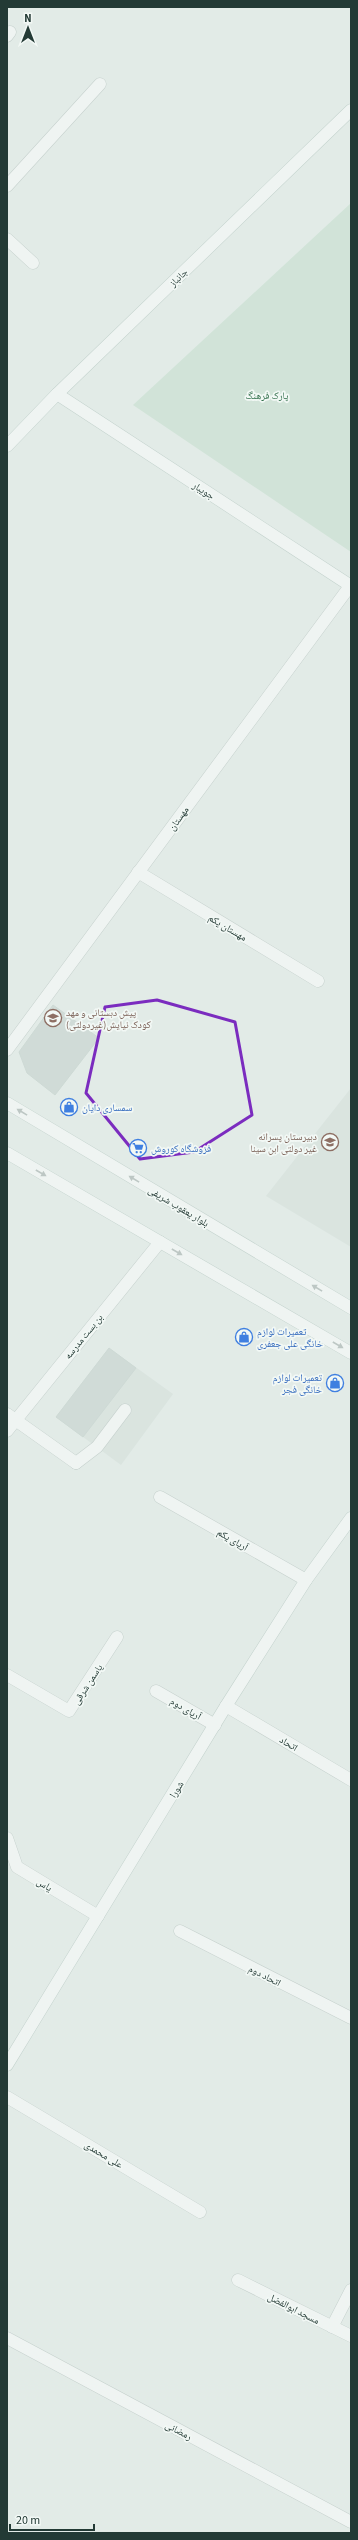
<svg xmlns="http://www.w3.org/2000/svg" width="358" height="2540" font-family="'Source Sans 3','Noto Naskh Arabic',sans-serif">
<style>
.built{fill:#d0dbd6}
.green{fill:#bcdac5}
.building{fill:#bac8c3;stroke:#b5c4be}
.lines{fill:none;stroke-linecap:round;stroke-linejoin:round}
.lane-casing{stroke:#a5b2ae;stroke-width:13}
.street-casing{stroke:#a5b2ae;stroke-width:13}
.secondary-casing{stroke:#a1b6af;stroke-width:13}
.lane{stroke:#fff;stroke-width:12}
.street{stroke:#fff;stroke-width:12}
.secondary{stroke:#fff;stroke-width:12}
.oneway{fill:#919c9a}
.marked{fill:none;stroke:#7b2cbf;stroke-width:3;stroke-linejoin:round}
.labels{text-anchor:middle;stroke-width:3.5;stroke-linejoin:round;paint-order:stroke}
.street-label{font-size:10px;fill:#233a35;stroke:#f2f8f5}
.park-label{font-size:10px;fill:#306e4a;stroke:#f2f8f5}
.education-label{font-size:10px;fill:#785e54;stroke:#f2f8f5;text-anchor:start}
.shop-label{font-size:10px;fill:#366cbe;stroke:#f2f8f5;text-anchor:start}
</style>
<rect width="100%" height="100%" fill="#e2ebe7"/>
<!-- built -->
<g class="built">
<path d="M351 1088V1247L266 1196Z"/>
<path d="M109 1348 173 1394 121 1465 56 1417Z"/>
</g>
<!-- green -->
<path class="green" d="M351 203V552L133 405Z"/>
<!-- building -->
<g class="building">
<path d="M53 1005 99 1038 55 1095 27 1073 19 1052Z"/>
<path d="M109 1348 136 1368 83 1437 56 1417Z"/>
</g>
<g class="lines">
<!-- lane casing -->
<g class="lane-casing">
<path id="lane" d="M76 1463 97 1447 125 1410"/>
</g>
<!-- street casing -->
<g class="street-casing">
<g id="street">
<path d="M7 36 10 32"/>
<path d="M7 186 100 84"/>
<path d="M7 239 33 263"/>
<path d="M138 872 318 981"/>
<path d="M7 1050 350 586"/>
<path d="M7 1414 76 1463"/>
<path d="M7 1431 160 1242"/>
<path d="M160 1497 306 1580"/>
<path d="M7 1675 69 1711 117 1637"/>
<path d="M156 1691 215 1725"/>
<path d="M226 1706 351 1780"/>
<path d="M7 1838 17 1867 98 1916"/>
<path d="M180 1931 351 2018"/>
<path d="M7 2097 200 2212"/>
<path d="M238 2280 351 2336"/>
<path d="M332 2327 351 2290"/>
<path d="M7 2338 351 2522"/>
</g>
</g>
<!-- secondary casing -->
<g class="secondary-casing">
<g id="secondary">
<path d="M57 394 351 586"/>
<path d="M7 446 57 394 351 110"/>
<path d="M7 1103 351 1308"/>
<path d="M7 1153 351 1353"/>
<path d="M7 2065 226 1706 306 1580 351 1518"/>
</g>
</g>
<!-- lane -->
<use href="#lane" class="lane"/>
<!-- street -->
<use href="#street" class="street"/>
<!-- secondary -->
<use href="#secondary" class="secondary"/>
</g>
<!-- one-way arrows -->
<defs><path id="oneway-solid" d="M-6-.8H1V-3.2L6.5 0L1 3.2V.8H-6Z"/></defs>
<g class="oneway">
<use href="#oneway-solid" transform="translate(22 1112) rotate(-149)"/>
<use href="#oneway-solid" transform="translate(41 1173) rotate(30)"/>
<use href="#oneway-solid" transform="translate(134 1179) rotate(-149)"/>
<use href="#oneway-solid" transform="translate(177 1252) rotate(30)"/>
<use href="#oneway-solid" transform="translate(317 1288) rotate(-149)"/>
<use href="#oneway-solid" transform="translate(338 1345) rotate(30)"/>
</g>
<!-- marked area -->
<path d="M0 0H358V2540H0ZM157 1000 235 1022 252 1115 194 1152 140 1159 86 1093 105 1007Z" fill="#e2ebe7" fill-opacity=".55" fill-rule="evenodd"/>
<path class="marked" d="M157 1000 235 1022 252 1115 194 1152 140 1159 86 1093 105 1007Z"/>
<!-- icons -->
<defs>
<g id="school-ring" transform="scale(0.9)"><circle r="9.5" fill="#f2f8f5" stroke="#8d6e63" stroke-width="1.5"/><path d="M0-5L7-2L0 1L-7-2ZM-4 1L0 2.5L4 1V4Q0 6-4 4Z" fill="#8d6e63"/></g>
<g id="shop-ring" transform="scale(0.9)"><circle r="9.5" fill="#f2f8f5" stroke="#3f7fe0" stroke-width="1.5"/><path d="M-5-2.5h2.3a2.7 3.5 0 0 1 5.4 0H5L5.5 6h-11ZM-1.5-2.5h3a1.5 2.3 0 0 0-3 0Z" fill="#3f7fe0"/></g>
<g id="supermarket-ring" transform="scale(0.9)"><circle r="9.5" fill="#f2f8f5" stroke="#3f7fe0" stroke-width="1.5"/><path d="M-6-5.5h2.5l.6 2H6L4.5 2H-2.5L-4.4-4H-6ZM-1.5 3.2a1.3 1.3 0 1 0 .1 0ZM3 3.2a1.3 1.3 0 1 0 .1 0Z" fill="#3f7fe0"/></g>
</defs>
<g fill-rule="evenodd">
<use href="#school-ring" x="53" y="1018"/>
<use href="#shop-ring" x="69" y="1107"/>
<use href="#school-ring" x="330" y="1142"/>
<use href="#supermarket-ring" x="138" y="1148"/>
<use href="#shop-ring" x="244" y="1337"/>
<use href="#shop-ring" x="335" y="1383"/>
</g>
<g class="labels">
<!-- street labels -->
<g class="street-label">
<text transform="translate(178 277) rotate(-44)" y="4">جانباز</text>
<text transform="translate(204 490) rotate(33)" y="4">جویبار</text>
<text transform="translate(178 818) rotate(-54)" y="4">مهستان</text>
<text transform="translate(228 927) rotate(31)" y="4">مهستان یکم</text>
<text transform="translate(179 1206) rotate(31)" y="4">بلوار یعقوب شریفی</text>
<text transform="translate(83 1336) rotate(-51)" y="4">بن بست مدرسه</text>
<text transform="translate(233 1539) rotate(30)" y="4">آریای یکم</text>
<text transform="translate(87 1684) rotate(-57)" y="4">یاسمن شرقی</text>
<text transform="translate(186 1708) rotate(30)" y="4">آریای دوم</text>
<text transform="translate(289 1743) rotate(31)" y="4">اتحاد</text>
<text transform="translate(176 1789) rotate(-58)" y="4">شورا</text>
<text transform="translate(45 1884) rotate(32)" y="4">یاس</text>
<text transform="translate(265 1975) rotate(27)" y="4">اتحاد دوم</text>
<text transform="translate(104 2154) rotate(31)" y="4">علی محمدی</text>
<text transform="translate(294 2308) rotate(27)" y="4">مسجد ابوالفضل</text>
<text transform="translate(179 2430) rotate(28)" y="4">رمضانی</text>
</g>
<!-- park labels -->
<g class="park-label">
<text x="267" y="399">پارک فرهنگ</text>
</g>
<!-- education labels -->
<g class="education-label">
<text x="66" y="1016">پیش دبستانی و مهد<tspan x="66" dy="12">کودک نیایش(غیردولتی)</tspan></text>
<text x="317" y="1140" text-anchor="end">دبیرستان پسرانه<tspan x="317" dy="12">غیر دولتی ابن سینا</tspan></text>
</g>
<!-- shop labels -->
<g class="shop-label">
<text x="82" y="1111">سمساری دایان</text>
<text x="151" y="1152">فزوشگاه کوروش</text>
<text x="257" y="1335">تعمیرات لوازم<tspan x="257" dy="12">خانگی علی جعفری</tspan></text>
<text x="322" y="1381" text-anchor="end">تعمیرات لوازم<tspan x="322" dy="12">خانگی فجر</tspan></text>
</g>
</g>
<!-- border -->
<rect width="358" height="2540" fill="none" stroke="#233a35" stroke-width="16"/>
<!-- north arrow -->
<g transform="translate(28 28)" stroke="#f2f8f5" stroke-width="3" paint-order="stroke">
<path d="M0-3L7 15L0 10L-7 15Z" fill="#233a35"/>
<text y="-6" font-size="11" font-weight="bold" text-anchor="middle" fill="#233a35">N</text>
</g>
<!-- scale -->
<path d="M10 2524v6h84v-6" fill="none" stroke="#233a35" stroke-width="2"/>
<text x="16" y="2524" font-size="12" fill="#233a35" stroke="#f2f8f5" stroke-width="3" paint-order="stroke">20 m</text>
</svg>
